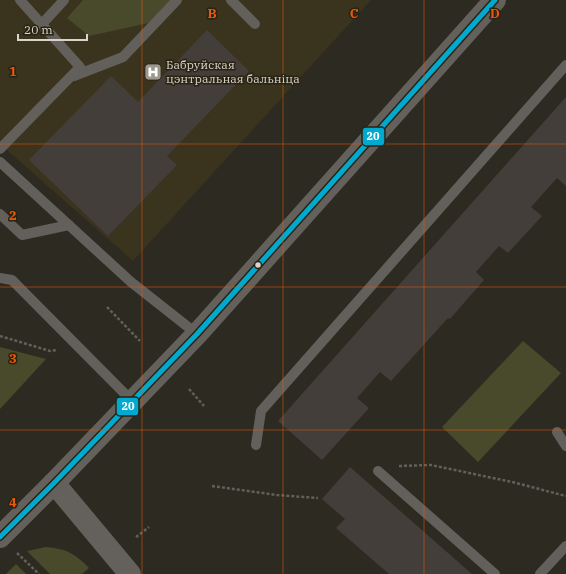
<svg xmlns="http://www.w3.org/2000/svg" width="566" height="574" font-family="'IBM Plex Serif',serif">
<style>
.built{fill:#3a331e}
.green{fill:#49492b}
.building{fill:#433e3a}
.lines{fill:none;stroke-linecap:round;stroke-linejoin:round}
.path{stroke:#62605b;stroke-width:2.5;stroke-dasharray:3 2;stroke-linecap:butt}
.service{stroke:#63605c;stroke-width:10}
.secondary{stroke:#64615c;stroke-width:22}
.bus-1-casing{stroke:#282313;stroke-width:8}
.bus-1{stroke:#00a9ce;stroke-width:5}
.grid{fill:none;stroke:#e8590c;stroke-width:1;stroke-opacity:0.55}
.bus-dot{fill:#d8d4ca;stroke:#282313;stroke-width:1.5}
.labels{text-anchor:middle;stroke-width:3;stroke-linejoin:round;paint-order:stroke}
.poi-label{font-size:12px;fill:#d8d4ca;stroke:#282313;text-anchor:start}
.grid-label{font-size:13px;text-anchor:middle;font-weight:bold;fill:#e8590c;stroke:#282313;stroke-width:3;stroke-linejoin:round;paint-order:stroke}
.line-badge{stroke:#282313;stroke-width:1.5}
.badge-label{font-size:11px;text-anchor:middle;font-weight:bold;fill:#fff}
</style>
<rect width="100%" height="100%" fill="#2d2a21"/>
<!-- built -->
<path class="built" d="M0 0H371L133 261 0 144Z"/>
<!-- green -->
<g class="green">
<path d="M83 0H175L153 22 89 36 67 18Z"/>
<path d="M523 341 561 373 478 462 442 427Z"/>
<path d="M0 347 46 359 0 409Z"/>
<path d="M46 547C67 549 74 553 89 568L82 574H50L27 551Z"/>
<path d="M16 564 26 574H6Z"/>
</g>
<!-- building -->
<g class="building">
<path d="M207 30 249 71 167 156 177 165 108 236 29 160 111 76 138 102Z"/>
<path d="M566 97V186L557 178 531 207 542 216 508 253 499 246 476 272 484 280 450 319 448 318 391 381 380 372 357 398 369 408 322 460 278 421Z"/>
<path d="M350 467 472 574H389L336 528 345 519 322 499Z"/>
</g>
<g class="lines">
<!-- path -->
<g class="path">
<path d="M107 307 140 341"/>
<path d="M0 336 50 351 57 350"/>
<path d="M189 389 204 406"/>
<path d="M399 466 431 465 512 482 566 496"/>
<path d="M212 486 277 495 318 498"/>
<path d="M136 537 149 527"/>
<path d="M17 553 39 574"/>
</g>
<!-- service -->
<g class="service">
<path d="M231 0 255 24"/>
<path d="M42 24 64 0"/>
<path d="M74 76 123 57 177 0"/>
<path d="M0 149 80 67 20 0"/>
<path d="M0 162 131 282 197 334"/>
<path d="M0 214 22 235 69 225"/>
<path d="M0 278 12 280 132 401"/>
<path d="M557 432 566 446"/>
<path d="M256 445 261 411 566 65"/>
<path d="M378 471 495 574"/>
<path d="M540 574 566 546"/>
</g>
<!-- secondary -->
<g class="secondary">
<path d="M54 483 130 574"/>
<path d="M0 537 54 483 197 334 495 0"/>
</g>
<!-- bus-1 casing -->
<g class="bus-1-casing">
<path id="bus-1" d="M0 537 54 483 197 334 495 0"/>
</g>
<!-- bus-1 -->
<use href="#bus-1" class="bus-1"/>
</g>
<!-- grid -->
<path class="grid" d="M142 0V574M283 0V574M424 0V574M0 144H566M0 287H566M0 430H566"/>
<!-- icons -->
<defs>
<g id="hospital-square" transform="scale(0.9)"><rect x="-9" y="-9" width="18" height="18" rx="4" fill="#9c988f" stroke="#282313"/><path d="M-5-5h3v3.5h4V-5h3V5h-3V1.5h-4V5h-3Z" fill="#fff"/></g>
</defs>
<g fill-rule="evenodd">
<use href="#hospital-square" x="153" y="72"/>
</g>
<!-- markers -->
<circle class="bus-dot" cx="258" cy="265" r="3.5"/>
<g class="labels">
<!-- poi labels -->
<g class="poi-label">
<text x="166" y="69">Бабруйская<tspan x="166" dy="14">цэнтральная бальніца</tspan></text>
</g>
</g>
<g class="grid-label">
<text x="212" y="18">B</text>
<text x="354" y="18">C</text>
<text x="495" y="18">D</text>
<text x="13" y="76">1</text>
<text x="13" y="220">2</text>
<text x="13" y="363">3</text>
<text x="13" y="507">4</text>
</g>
<g class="line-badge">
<rect x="362" y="127" width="23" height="19" rx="4" fill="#00a9ce"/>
<rect x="116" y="397" width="23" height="19" rx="4" fill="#00a9ce"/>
</g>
<g class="badge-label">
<text x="373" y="140">20</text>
<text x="128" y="410">20</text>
</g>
<!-- scale -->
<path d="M18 34v6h69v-6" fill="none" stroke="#d8d4ca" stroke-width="2"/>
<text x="24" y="34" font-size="12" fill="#d8d4ca" stroke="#282313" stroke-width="3" paint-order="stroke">20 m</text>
</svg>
